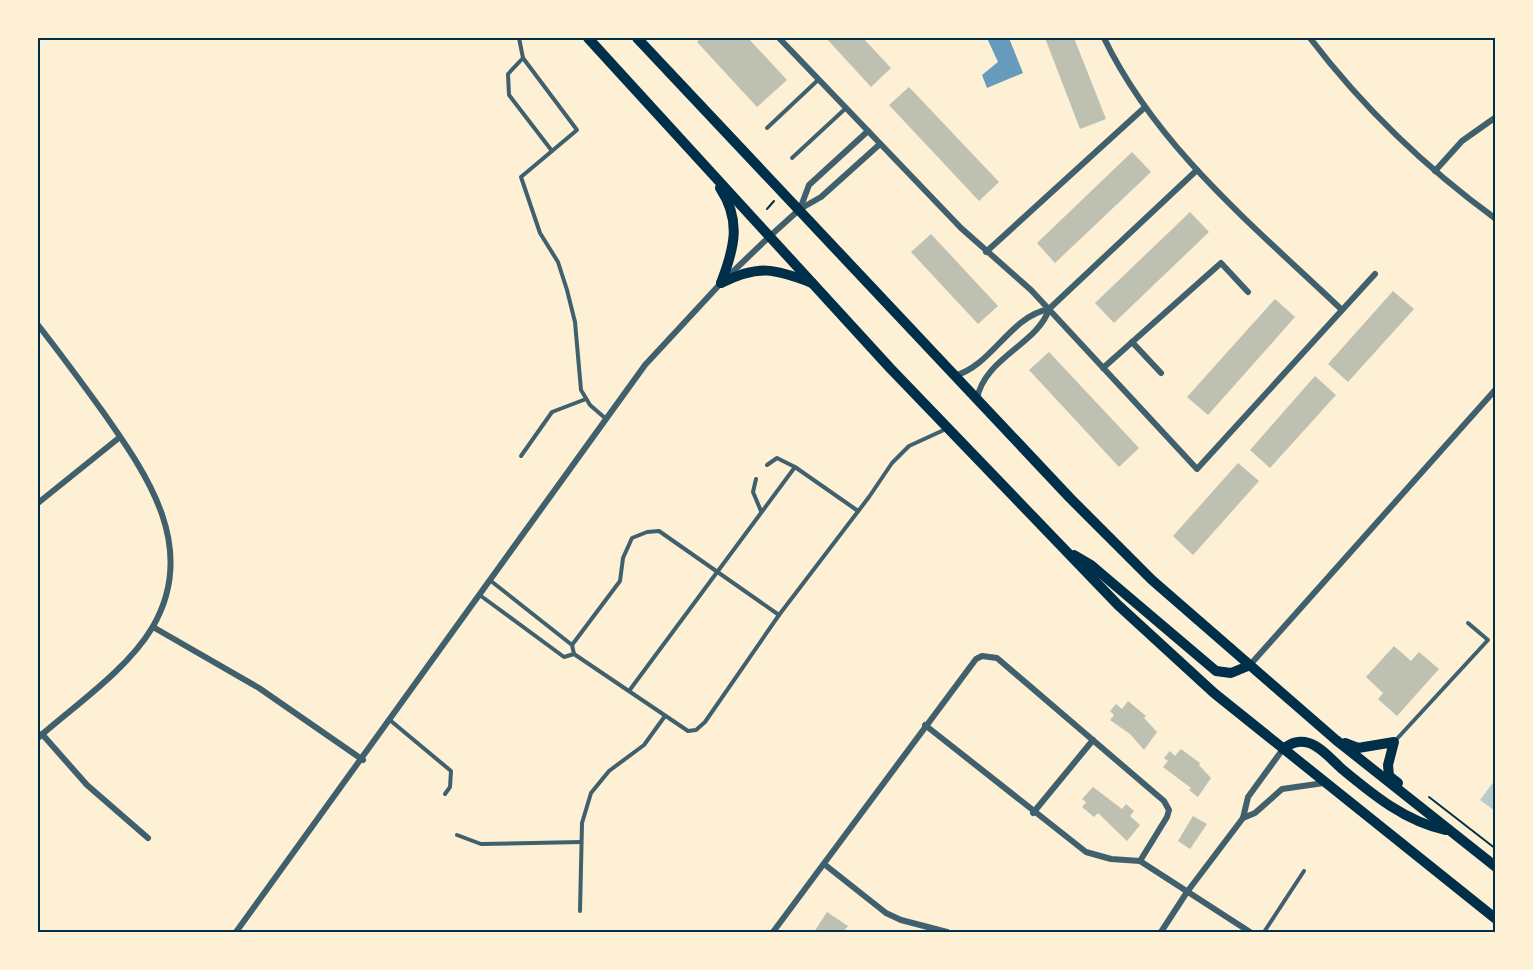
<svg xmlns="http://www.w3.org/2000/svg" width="1533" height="970" font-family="'Fira Sans Condensed',sans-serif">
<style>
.green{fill:#b9caca}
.water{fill:#669bbc}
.building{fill:#bec0b2}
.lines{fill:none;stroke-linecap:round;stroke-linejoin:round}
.path{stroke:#003049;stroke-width:2}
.service{stroke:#3f606c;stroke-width:4}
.minor{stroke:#3f606c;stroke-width:6}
.primary{stroke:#003049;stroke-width:10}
.neatline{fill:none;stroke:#003049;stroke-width:2}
</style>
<rect width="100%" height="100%" fill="#fdf0d5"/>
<!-- green -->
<path class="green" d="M1495 780V811L1480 800Z"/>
<!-- water -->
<path class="water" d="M987 38H1009L1023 73 987 88 982 75 998 62Z"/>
<!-- building -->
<g class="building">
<path d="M701 38H748L787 80 757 107 697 42Z"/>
<path d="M826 38H863L891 68 871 87Z"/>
<path d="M1045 38H1074L1106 119 1080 129Z"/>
<path d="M909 87 999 182 979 201 889 105Z"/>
<path d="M1132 152 1151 172 1055 263 1037 243Z"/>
<path d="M1190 212 1209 232 1114 323 1095 303Z"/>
<path d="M931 234 998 306 978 324 911 252Z"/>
<path d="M1393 291 1414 309 1348 382 1328 364Z"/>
<path d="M1275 299 1295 317 1208 415 1187 397Z"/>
<path d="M1049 352 1139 448 1119 467 1029 370Z"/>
<path d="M1315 376 1336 395 1270 468 1250 450Z"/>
<path d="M1238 463 1259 481 1193 555 1173 536Z"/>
<path d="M1394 646 1411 661 1419 652 1439 669 1397 716 1378 699 1383 693 1366 677Z"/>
<path d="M1128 701 1146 716 1144 718 1157 732 1144 750 1130 734 1110 720 1114 715 1110 711 1116 704 1122 709Z"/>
<path d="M1181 749 1200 763 1199 765 1211 778 1198 797 1189 790 1191 788 1163 767 1168 761 1164 758 1170 751 1175 756Z"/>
<path d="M1093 787 1122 809 1126 804 1134 811 1130 816 1140 825 1127 841 1098 813 1094 817 1082 807 1086 802 1082 799Z"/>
<path d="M1193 816 1207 824 1190 849 1178 841Z"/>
<path d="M827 912 848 926 843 932H814Z"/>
</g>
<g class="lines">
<!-- path -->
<g class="path">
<path d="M767 209 774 201"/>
<path d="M1429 797 1496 849"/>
</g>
<!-- service -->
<g class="service">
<path d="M519 38 523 58 508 74 509 95 552 151 521 177 540 233 558 262 567 290 575 322 581 390 590 405 605 418"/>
<path d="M523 58 577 130 552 151"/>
<path d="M767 128 818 80"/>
<path d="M792 158 846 108"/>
<path d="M521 456 552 412 586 399"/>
<path d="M767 465 777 458 795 467"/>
<path d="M756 479 753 492 761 511"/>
<path d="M481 596 564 657 574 654 572 645 491 581"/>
<path d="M572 645 620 581 623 558 632 538 647 532 659 531 779 615"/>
<path d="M574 654 688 731 696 730 705 722 779 615 869 497 892 463 909 446 946 429"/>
<path d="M629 691 795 467 858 511"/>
<path d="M391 721 451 771 450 787 445 794"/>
<path d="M1394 742 1488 640 1468 623"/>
<path d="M457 835 481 844 581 842"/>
<path d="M580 911 582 823 591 793 609 771 644 745 665 716"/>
<path d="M1264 932 1304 871"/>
</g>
<!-- minor -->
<g class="minor">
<path d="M779 38 961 228 1031 290 1197 469 1375 274"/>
<path d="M1104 38C1157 148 1255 227 1342 310"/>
<path d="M1310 38C1362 106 1426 168 1496 219"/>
<path d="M1435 171 1462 141 1496 117"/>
<path d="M800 209 809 185 868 131"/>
<path d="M986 252 1144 108"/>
<path d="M38 325C60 353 82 383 103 412 148 476 199 549 152 628 127 670 74 706 38 738"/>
<path d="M1132 342 1161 373"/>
<path d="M1103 368 1221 263 1248 292"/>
<path d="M954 376C993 365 1009 317 1049 309"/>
<path d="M977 399C984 358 1038 344 1049 309L1197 170"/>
<path d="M38 503 120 437"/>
<path d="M153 627 259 688 363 760"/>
<path d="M1249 666 1496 389"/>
<path d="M925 725 1086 852 1111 859 1140 861"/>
<path d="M42 734 87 785 148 838"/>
<path d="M1033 813 1093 740"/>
<path d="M1243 818 1255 813 1282 789 1324 783"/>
<path d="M1140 861 1250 932"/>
<path d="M824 864 886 913 901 920 947 932"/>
<path d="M236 932 645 365 721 283 770 236 800 209 821 197 880 144"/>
<path d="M773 932 976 659 982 656 997 658 1164 801 1169 810 1167 817 1140 861"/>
<path d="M1161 932 1187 892 1243 818 1248 797 1283 749"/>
</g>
<!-- primary -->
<g class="primary">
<path d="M588 38 890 368 1118 605 1214 693 1496 919"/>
<path d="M637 38 1070 498 1152 580 1336 740 1496 867"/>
<path d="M720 188C742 221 734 249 721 283"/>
<path d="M721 283C758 265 774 268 812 283"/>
<path d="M1074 555 1091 565 1216 671 1231 673 1248 666"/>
<path d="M1345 743 1358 748 1394 742 1388 765 1389 776 1398 783"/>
<path d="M1283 749C1291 743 1298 740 1309 743 1320 746 1333 761 1342 769 1372 794 1406 822 1446 830"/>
</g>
</g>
<!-- border -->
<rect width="1533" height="970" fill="none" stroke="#fdf0d5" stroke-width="78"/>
<rect x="39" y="39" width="1455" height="892" class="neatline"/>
</svg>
